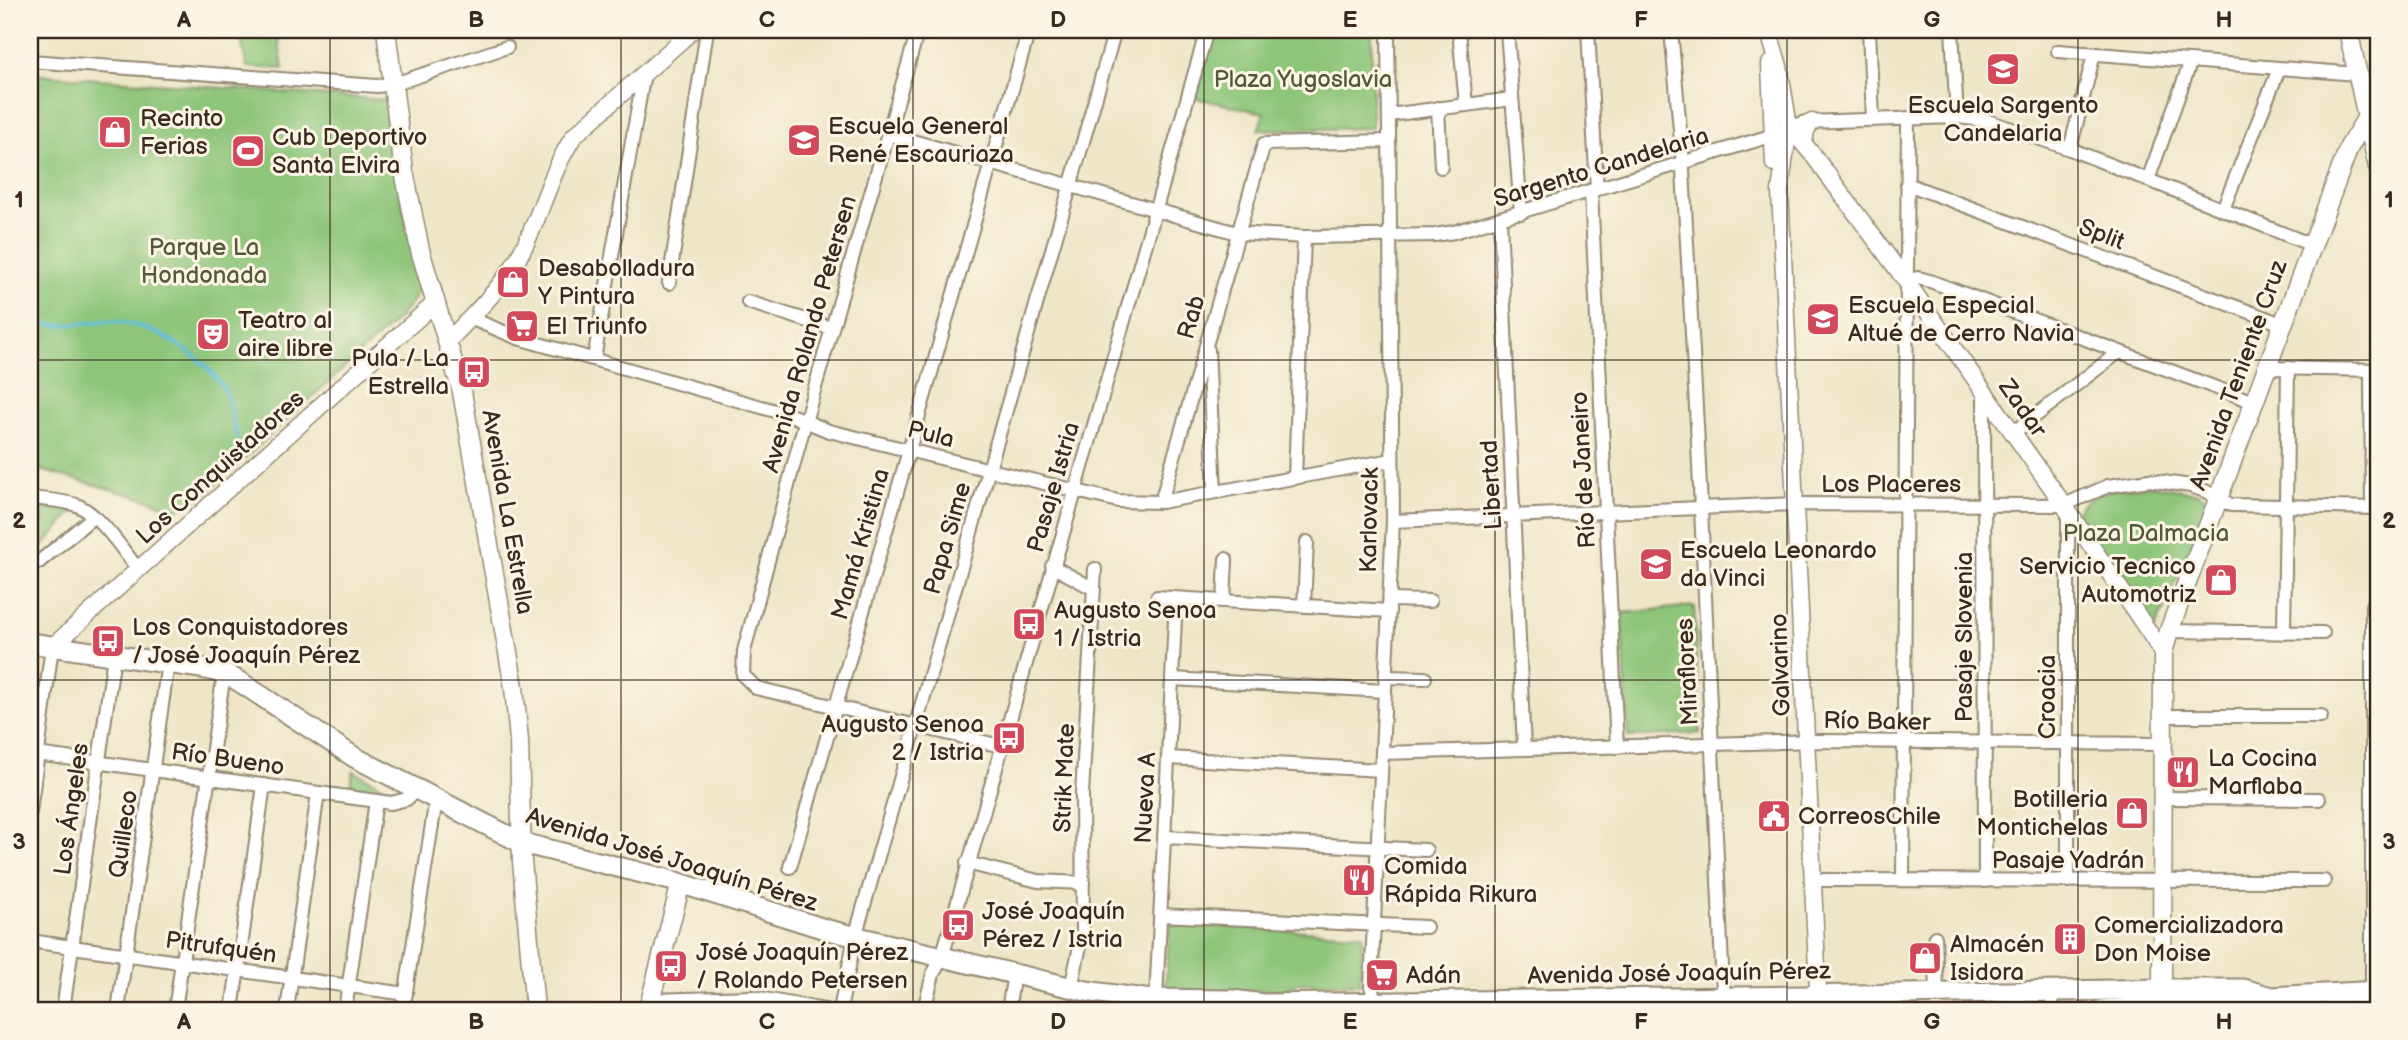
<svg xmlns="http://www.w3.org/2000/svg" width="2408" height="1040" font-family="'Balsamiq Sans',sans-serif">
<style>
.green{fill:#8dc579;stroke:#64784c;stroke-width:2}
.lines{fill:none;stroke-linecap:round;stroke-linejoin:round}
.stream{stroke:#61bedf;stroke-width:3.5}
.minor-casing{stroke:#958873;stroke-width:16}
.tertiary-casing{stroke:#958873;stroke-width:19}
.secondary-casing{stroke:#958873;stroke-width:21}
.primary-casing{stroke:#958873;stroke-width:23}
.minor{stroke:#fff;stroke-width:12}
.tertiary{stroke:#fff;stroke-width:16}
.secondary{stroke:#fff;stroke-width:18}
.primary{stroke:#fff;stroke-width:19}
.grid{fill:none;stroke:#3b2a1e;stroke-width:2;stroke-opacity:0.55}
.labels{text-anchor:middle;stroke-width:6;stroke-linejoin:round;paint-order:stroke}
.park-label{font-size:24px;fill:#545839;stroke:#fcf5e5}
.poi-label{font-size:24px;fill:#3b2a1e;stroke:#fcf5e5;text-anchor:start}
.street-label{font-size:24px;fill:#3b2a1e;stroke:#fcf5e5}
.neatline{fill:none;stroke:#3b2a1e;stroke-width:2.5}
.grid-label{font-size:23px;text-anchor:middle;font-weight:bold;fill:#3b2a1e}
</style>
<rect width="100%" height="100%" fill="#fcf5e5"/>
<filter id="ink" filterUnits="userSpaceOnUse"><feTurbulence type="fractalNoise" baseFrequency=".0143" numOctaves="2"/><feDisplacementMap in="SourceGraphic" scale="14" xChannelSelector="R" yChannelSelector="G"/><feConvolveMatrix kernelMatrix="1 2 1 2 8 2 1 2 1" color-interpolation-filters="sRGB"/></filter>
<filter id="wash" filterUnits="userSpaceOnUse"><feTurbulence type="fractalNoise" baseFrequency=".00686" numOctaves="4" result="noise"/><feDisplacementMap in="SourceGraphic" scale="28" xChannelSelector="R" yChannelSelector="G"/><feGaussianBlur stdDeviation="1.57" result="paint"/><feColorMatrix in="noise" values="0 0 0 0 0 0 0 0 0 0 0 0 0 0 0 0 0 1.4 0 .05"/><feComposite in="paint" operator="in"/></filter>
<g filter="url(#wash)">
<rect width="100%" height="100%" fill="#efe6c8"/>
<!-- green -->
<g class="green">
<path d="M239 30H277L283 69 247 67Z"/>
<path d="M1215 30H1372V128L1258 130 1264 113 1195 98Z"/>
<path d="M30 74 387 100 394 163 420 280 417 294 401 316 202 497 176 510 153 501 30 467Z"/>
<path d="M2151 485 2198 493C2207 498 2209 502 2207 511L2155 629 2076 513C2089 488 2127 489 2151 485Z"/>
<path d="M44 506 74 510 40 550Z"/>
<path d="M1694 606 1700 733 1628 737 1622 613Z"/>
<path d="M353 771 394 792 391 798 349 792Z"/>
<path d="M1170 924 1363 934 1360 984 1297 983 1286 990 1165 993Z"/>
</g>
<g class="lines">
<!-- stream -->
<path class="stream" d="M30 317C53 333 84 321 109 321 148 321 212 358 227 396 232 409 233 425 237 438"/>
</g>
</g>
<g filter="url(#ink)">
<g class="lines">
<!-- minor casing -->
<g class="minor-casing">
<g id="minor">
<path d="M918 30 805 422 744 651 743 675 756 688 1001 746"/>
<path d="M1507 30 1521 213"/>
<path d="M1588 30 1597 189"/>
<path d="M1671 30 1682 152 1698 444 1724 1010"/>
<path d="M1869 30 1873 119"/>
<path d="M1952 30 1957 117"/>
<path d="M1459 31 1466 105"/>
<path d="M2058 51 2358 74"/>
<path d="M30 61 377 86 394 84 507 47"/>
<path d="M1438 108 1441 167"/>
<path d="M1389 115 1512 99"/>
<path d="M888 134 1237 233 1304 237 1435 235 1454 232 1764 138 1805 122 1957 117 1985 120 2070 149 2312 245"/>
<path d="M2070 149 2094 54"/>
<path d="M2148 180 2191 61"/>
<path d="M1907 184 2282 324"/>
<path d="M1591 191 1617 747"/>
<path d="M2223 209 2279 69"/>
<path d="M1500 219 1524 749"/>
<path d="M1906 281 1918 278 1930 281 2254 402"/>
<path d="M669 283 707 30"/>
<path d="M748 302 831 328"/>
<path d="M470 318 518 338 793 416 829 431 1118 501 1161 502 1392 460"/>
<path d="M1208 350 1215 492"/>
<path d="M594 359 644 73"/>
<path d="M2266 368 2378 370"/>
<path d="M2371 370 2372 508"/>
<path d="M1984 393 1985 881"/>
<path d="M2013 433 2119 352"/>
<path d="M1295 478 1304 237"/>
<path d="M30 498C45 500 64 500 79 506 103 518 122 550 139 570"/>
<path d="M1161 502 1264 144 1389 141"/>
<path d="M1393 521 1796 504 2064 505 2108 486 2149 480 2191 486 2205 491 2231 505 2378 508"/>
<path d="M30 561 39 562 93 517"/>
<path d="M1052 566 1094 589"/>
<path d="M1157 597 1389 611"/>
<path d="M1390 600 1430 601"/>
<path d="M1224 601 1226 559"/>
<path d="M1304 606 1307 542"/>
<path d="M2169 631 2323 633"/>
<path d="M2284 633 2288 368"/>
<path d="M1386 677 1425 678"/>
<path d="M1172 679 1385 691"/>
<path d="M2162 716H2321"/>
<path d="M30 753 391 803 407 799 417 789"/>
<path d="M1382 753 1820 741 2162 744"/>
<path d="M1168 758 1381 770"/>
<path d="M2162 798 2319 799"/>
<path d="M30 812 52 647"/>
<path d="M1164 837 1426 850"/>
<path d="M967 863 1038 881 1083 883"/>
<path d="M790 867 1029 30"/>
<path d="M1813 880 2324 881"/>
<path d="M1903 880 1908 118"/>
<path d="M2068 881V513"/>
<path d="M1160 915 1426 927"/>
<path d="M1935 937 1937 992"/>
<path d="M30 941 406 994"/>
<path d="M1071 988 1083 932 1082 794 1095 569"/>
<path d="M2051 990 2052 1010"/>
<path d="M2372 991V606L2378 604"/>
<path d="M2359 992V1010"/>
<path d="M651 1000 753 997 825 1010"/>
<path d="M1156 1000 1176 599"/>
<path d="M1375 1001 1371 986 1393 521 1388 30"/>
<path d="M63 1010 114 656"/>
<path d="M118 1010 168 663"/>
<path d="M175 1010 224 673"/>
<path d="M232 1010 264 785"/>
<path d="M287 1010 318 793"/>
<path d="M345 1010 376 801"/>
<path d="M403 1010 436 799"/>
<path d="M840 1010 855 937 1115 30"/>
<path d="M924 1010 933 974 942 957 1207 30"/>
<path d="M1008 1010 1014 974"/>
</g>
</g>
<!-- tertiary casing -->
<g class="tertiary-casing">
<g id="tertiary">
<path d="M1770 36 1779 66 1789 127 1780 191 1819 1010"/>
<path d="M1770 64 1774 164"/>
<path d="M1789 127 1813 155 1906 281 2064 505 2163 653"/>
<path d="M1804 143 1806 130 1812 122"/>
<path d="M448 341C475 313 506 284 523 249 542 212 551 171 574 136L693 30"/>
<path d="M52 647 436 302"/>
</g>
</g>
<!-- secondary casing -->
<g class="secondary-casing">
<g id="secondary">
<path d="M386 30 404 171 420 250 462 392 514 687 519 741 522 861 535 1010"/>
<path d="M2348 30 2378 167"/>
<path d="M2162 989 2163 653 2169 631 2349 147 2367 117"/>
<path d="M648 1010 681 883"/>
</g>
</g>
<!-- primary casing -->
<g class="primary-casing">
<g id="primary">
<path d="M30 643 201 668 224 673 240 682 354 757 522 843 670 880 828 930 1086 991 1144 999 1233 1000 1263 1004 1803 996 2162 989H2243L2271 997"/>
<path d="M2102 1010 2167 1006H2244L2271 997 2378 991"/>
</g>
</g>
<!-- minor -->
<use href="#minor" class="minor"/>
<!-- tertiary -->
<use href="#tertiary" class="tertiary"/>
<!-- secondary -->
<use href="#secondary" class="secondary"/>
<!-- primary -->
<use href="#primary" class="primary"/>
</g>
</g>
<!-- grid -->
<path class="grid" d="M330 30V1010M621 30V1010M913 30V1010M1204 30V1010M1495 30V1010M1787 30V1010M2078 30V1010M30 360H2378M30 680H2378"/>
<!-- icons -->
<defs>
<g id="school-square" transform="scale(1.75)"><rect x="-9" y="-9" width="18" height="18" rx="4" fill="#d1495b" stroke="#fcf5e5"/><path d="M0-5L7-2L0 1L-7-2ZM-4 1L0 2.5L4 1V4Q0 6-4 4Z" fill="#fff"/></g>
<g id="shop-square" transform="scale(1.75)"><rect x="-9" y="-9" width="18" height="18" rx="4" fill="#d1495b" stroke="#fcf5e5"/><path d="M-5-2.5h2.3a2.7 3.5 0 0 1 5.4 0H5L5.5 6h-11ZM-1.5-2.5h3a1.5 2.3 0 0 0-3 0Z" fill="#fff"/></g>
<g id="stadium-square" transform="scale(1.75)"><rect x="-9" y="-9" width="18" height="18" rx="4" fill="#d1495b" stroke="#fcf5e5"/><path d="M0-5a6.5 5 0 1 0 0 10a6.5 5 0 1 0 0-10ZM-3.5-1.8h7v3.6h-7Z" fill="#fff"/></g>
<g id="supermarket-square" transform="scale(1.75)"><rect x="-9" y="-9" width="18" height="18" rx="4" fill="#d1495b" stroke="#fcf5e5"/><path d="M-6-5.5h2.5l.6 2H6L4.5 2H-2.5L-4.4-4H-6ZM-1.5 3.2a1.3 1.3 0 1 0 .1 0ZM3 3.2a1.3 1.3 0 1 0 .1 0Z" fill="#fff"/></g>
<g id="theatre-square" transform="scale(1.75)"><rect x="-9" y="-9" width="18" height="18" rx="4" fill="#d1495b" stroke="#fcf5e5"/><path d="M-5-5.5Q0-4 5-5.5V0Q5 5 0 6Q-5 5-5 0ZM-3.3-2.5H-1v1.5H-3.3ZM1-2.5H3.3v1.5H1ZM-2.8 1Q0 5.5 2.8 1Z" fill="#fff"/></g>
<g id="bus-square" transform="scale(1.75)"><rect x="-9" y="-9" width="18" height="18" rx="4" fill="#d1495b" stroke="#fcf5e5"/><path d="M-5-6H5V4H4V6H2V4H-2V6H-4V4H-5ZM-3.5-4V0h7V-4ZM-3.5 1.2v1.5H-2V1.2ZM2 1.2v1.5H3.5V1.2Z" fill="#fff"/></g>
<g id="restaurant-square" transform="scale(1.75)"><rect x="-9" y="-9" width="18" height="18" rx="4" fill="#d1495b" stroke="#fcf5e5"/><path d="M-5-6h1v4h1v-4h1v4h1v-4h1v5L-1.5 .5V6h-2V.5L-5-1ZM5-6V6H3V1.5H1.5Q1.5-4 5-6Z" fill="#fff"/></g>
<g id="civic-square" transform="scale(1.75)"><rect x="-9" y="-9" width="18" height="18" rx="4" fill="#d1495b" stroke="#fcf5e5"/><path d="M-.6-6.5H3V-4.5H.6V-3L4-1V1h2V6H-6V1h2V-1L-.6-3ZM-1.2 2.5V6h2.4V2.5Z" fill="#fff"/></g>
<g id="building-square" transform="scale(1.75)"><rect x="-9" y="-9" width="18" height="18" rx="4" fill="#d1495b" stroke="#fcf5e5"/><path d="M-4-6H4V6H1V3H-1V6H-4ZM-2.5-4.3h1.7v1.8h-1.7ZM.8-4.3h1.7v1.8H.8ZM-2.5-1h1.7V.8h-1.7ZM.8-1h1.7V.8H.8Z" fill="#fff"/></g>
</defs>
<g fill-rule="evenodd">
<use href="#school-square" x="2003" y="69"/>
<use href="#shop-square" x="115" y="132"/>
<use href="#school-square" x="804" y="140"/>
<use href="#stadium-square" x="248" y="151"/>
<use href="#shop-square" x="513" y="282"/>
<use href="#school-square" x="1823" y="319"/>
<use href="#supermarket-square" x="522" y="326"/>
<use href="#theatre-square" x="213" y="334"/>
<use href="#bus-square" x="474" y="372"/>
<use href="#school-square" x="1656" y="564"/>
<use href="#shop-square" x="2221" y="580"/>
<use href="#bus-square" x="1029" y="624"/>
<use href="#bus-square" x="108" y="641"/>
<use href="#bus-square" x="1009" y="738"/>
<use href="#restaurant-square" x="2183" y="772"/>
<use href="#shop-square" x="2132" y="813"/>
<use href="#civic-square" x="1774" y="816"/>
<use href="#restaurant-square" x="1359" y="880"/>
<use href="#bus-square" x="958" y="925"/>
<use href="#building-square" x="2070" y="939"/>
<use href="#shop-square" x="1925" y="958"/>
<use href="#bus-square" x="671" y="966"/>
<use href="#supermarket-square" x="1382" y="975"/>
</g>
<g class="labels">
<!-- park labels -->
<g class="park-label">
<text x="1303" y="87">Plaza Yugoslavia</text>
<text x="204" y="255">Parque La<tspan x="204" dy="28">Hondonada</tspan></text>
<text x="2146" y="541">Plaza Dalmacia</text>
</g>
<!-- poi labels -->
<g class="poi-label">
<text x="2003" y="113" text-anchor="middle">Escuela Sargento<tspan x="2003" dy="28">Candelaria</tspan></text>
<text x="140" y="126">Recinto<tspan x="140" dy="28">Ferias</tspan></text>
<text x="828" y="134">Escuela General<tspan x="828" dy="28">René Escauriaza</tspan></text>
<text x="272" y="145">Cub Deportivo<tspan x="272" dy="28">Santa Elvira</tspan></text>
<text x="538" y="276">Desabolladura<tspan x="538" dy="28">Y Pintura</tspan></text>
<text x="1848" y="313">Escuela Especial<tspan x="1848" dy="28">Altué de Cerro Navia</tspan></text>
<text x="238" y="328">Teatro al<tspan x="238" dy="28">aire libre</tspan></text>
<text x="546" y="334">El Triunfo</text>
<text x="449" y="366" text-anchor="end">Pula / La<tspan x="449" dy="28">Estrella</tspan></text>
<text x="1680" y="558">Escuela Leonardo<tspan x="1680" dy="28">da Vinci</tspan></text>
<text x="2196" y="574" text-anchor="end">Servicio Tecnico<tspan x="2196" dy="28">Automotriz</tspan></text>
<text x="1054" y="618">Augusto Senoa<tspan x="1054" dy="28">1 / Istria</tspan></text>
<text x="132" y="635">Los Conquistadores<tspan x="132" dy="28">/ José Joaquín Pérez</tspan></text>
<text x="984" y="732" text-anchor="end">Augusto Senoa<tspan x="984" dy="28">2 / Istria</tspan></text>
<text x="2208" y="766">La Cocina<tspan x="2208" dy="28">Marflaba</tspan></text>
<text x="2108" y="807" text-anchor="end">Botilleria<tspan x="2108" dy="28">Montichelas</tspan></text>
<text x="1798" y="824">CorreosChile</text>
<text x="1384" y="874">Comida<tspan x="1384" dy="28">Rápida Rikura</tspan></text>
<text x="982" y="919">José Joaquín<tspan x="982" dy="28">Pérez / Istria</tspan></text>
<text x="2094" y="933">Comercializadora<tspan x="2094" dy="28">Don Moise</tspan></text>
<text x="1950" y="952">Almacén<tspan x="1950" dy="28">Isidora</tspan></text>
<text x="696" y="960">José Joaquín Pérez<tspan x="696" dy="28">/ Rolando Petersen</tspan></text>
<text x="1406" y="983">Adán</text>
</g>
<!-- street labels -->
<g class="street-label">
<text transform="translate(1601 167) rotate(-17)" y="8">Sargento Candelaria</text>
<text transform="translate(2102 234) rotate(21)" y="8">Split</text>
<text transform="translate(1191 317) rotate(-74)" y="8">Rab</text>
<text transform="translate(809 334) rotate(-74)" y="8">Avenida Rolando Petersen</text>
<text transform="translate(2238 375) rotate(-70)" y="8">Avenida Teniente Cruz</text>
<text transform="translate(2023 408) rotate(55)" y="8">Zadar</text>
<text transform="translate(931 434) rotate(14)" y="8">Pula</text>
<text transform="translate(220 467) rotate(-42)" y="8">Los Conquistadores</text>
<text transform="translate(1583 470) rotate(-93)" y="8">Río de Janeiro</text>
<text x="1891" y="492">Los Placeres</text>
<text transform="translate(1491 485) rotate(-93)" y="8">Libertad</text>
<text transform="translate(1053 487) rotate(-74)" y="8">Pasaje Istria</text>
<text transform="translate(508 512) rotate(80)" y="8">Avenida La Estrella</text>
<text transform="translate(1369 520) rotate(-89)" y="8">Karlovack</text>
<text transform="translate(947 538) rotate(-74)" y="8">Papa Sime</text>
<text transform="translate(860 544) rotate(-74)" y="8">Mamá Kristina</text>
<text transform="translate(1964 637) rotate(-90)" y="8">Pasaje Slovenia</text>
<text transform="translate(1780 665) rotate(-92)" y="8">Galvarino</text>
<text transform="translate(1687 672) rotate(-93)" y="8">Miraflores</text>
<text transform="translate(2047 697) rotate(-90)" y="8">Croacia</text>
<text transform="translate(1877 721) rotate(1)" y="8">Río Baker</text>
<text transform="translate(228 759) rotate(8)" y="8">Río Bueno</text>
<text transform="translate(1064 778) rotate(-88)" y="8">Strik Mate</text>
<text transform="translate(1145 798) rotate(-87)" y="8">Nueva A</text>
<text transform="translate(71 809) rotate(-82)" y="8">Los Ángeles</text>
<text transform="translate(123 834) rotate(-82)" y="8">Quilleco</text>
<text transform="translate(672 859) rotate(17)" y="8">Avenida José Joaquín Pérez</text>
<text x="2068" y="868">Pasaje Yadrán</text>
<text transform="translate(221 947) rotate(8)" y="8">Pitrufquén</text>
<text transform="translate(1679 973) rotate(-1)" y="8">Avenida José Joaquín Pérez</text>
</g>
</g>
<!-- margin -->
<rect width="2408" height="1040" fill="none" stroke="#fcf5e5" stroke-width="77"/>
<rect x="38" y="38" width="2332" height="964" class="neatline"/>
<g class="grid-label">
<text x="184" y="27">A</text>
<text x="476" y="27">B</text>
<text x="767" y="27">C</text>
<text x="1058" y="27">D</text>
<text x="1350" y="27">E</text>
<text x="1641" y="27">F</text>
<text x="1932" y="27">G</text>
<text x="2224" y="27">H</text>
<text x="19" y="207">1</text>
<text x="2389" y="207">1</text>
<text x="19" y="528">2</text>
<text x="2389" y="528">2</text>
<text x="19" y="849">3</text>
<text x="2389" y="849">3</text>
<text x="184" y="1029">A</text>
<text x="476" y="1029">B</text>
<text x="767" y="1029">C</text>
<text x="1058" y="1029">D</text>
<text x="1350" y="1029">E</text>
<text x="1641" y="1029">F</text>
<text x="1932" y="1029">G</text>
<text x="2224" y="1029">H</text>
</g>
</svg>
